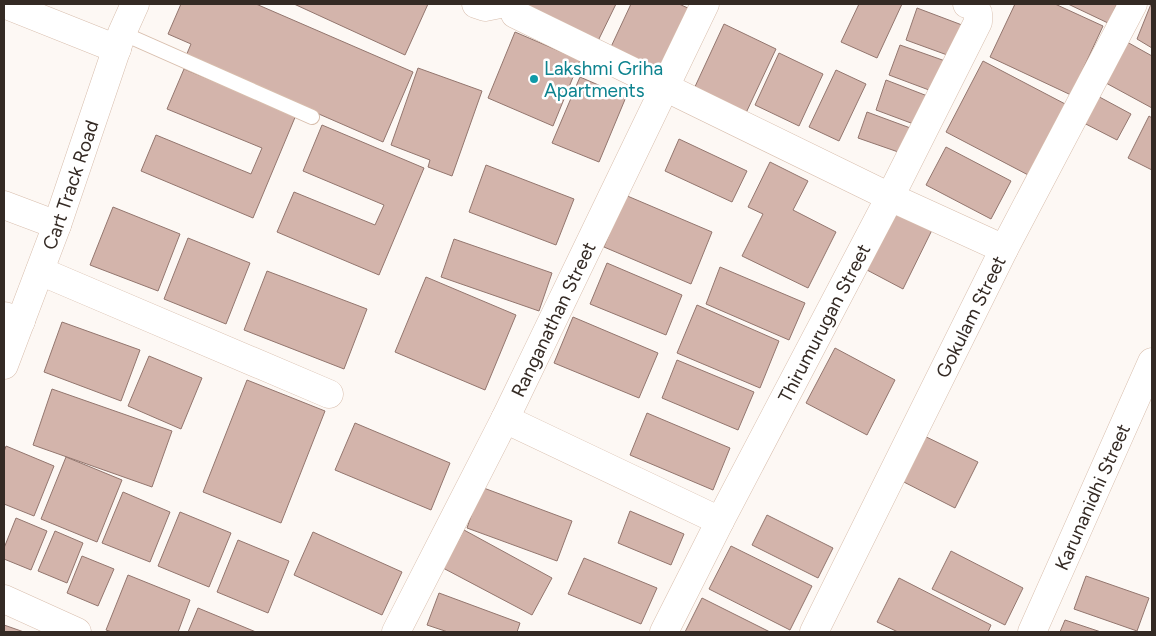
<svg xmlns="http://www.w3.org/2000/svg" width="1156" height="636" font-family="Figtree,sans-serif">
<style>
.building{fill:#d3b4ab;stroke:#93766e}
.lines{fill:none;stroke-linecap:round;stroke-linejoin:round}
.service-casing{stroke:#d8bead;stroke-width:16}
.minor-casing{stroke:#d8bead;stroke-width:29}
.tertiary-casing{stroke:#d8bead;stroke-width:29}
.service{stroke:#fff;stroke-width:14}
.minor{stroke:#fff;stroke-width:28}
.tertiary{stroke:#fff;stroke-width:28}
.culture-dot{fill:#0f9aa8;stroke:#fff;stroke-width:2}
.labels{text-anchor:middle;stroke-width:5;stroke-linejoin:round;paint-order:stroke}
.culture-label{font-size:19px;fill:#0d838f;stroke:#fff;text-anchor:start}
.street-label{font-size:19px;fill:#342a24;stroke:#fff}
</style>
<rect width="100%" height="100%" fill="#fdf8f4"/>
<!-- building -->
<g class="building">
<path d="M181 4H256L413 72 383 142 186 56 191 44 168 34Z"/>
<path d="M294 4H428L405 55Z"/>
<path d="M529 4H616L596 45 525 12Z"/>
<path d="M631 4H679L690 9 660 72 610 49Z"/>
<path d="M859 4H902L877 58 841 42Z"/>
<path d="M1015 4H1055L1103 26 1071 95 990 57Z"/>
<path d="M1068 4H1117L1108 23Z"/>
<path d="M1151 4H1152V48L1137 39Z"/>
<path d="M917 8 962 25 950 56 906 40Z"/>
<path d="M724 24 776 49 745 115 693 91Z"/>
<path d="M515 32 580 60 553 126 488 98Z"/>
<path d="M1127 42 1152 56V108L1106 83Z"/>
<path d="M900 45 948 62 937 93 889 75Z"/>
<path d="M779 53 823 74 799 126 755 105Z"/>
<path d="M983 61 1069 106 1032 177 946 132Z"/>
<path d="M418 68 482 91 452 176 428 167 430 160 391 145Z"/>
<path d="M184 69 296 115 253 218 141 171 156 135 251 174 262 148 167 109Z"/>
<path d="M836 70 866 84 839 141 809 127Z"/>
<path d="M580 77 626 97 599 162 552 143Z"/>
<path d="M886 80 930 97 919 126 876 110Z"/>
<path d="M1092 93 1131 114 1117 140 1078 120Z"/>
<path d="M867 112 913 129 904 154 858 138Z"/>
<path d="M1149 116 1152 118V170L1128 158Z"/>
<path d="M322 125 424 168 379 275 277 232 294 192 375 225 384 205 303 171Z"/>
<path d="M679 139 747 171 732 202 665 171Z"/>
<path d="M946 147 1011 181 991 219 926 185Z"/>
<path d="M770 162 808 181 793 210 836 232 808 288 742 256 763 214 748 207Z"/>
<path d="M486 165 574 199 556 245 469 212Z"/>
<path d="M625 195 712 232 691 284 604 247Z"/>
<path d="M113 207 180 234 158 291 90 265Z"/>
<path d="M897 210 933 228 903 289 867 270Z"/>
<path d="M188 238 250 263 226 324 164 299Z"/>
<path d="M454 239 552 273 539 311 441 277Z"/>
<path d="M607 263 682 295 666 335 590 304Z"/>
<path d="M720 267 805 303 789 340 706 304Z"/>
<path d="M267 271 367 309 344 369 244 330Z"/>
<path d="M426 277 516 315 485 390 395 352Z"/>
<path d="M697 305 779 341 760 388 677 353Z"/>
<path d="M573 317 658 353 639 398 554 363Z"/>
<path d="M62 322 140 350 121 401 44 372Z"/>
<path d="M835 348 895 380 867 435 806 403Z"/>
<path d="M149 356 202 378 181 429 128 406Z"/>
<path d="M677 360 754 392 738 430 662 398Z"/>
<path d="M247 380 325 411 281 523 203 492Z"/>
<path d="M52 389 172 431 152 487 33 445Z"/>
<path d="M647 413 730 448 713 490 630 455Z"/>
<path d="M355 423 450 463 431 510 335 470Z"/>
<path d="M916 432 978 462 955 508 894 477Z"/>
<path d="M6 446 54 466 34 516 4 504V452Z"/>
<path d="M66 457 122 480 97 542 41 519Z"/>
<path d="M481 487 572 521 557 561 467 528Z"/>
<path d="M123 492 170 512 150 562 102 543Z"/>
<path d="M630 511 684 534 671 565 618 543Z"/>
<path d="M180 512 231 533 209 587 158 566Z"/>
<path d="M767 515 833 548 818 578 752 545Z"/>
<path d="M16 518 47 531 31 570 4 559V548Z"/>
<path d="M464 530 552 578 532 615 443 568Z"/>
<path d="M55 531 83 543 67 583 38 571Z"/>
<path d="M313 532 402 572 382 615 294 575Z"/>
<path d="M238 540 289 561 268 613 217 592Z"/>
<path d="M731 546 812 586 790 630 709 589Z"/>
<path d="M951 551 1023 588 1005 625 932 589Z"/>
<path d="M82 556 114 569 98 606 67 593Z"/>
<path d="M584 558 657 588 641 624 568 594Z"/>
<path d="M128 575 190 600 178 632H112L106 630Z"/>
<path d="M1086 576 1149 598 1137 631 1074 609Z"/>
<path d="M899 578 991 625 988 632H898L877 622Z"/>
<path d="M439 593 520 623 517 632H448L427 625Z"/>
<path d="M702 598 770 632H685Z"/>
<path d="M198 608 256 632H188Z"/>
<path d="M1065 620 1101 632H1060Z"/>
<path d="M4 625 24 632H4Z"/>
</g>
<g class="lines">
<!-- service casing -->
<g class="service-casing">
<path id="service" d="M122 33 312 117"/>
</g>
<!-- minor casing -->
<g class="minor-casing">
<g id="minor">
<path d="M4 4 117 49"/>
<path d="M476 4 485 7 500 4"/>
<path d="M515 14 890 197 1004 249"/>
<path d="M4 205 57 225"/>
<path d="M40 271 329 394"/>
<path d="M4 316 21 321"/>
<path d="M505 419 720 521"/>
<path d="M4 599 77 632"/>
<path id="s1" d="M396 632 505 419 705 4"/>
<path id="s2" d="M664 632 720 521 890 197 978 22V13L973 6 967 4"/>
<path id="s3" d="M814 632 1004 249 1133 4"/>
<path id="s4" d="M1032 632 1152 362"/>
</g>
</g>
<!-- tertiary casing -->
<g class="tertiary-casing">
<g id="tertiary">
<path id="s5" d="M4 365 57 225 122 33 135 4"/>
</g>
</g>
<!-- service -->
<use href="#service" class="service"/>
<!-- minor -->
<use href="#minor" class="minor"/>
<!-- tertiary -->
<use href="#tertiary" class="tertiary"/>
</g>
<!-- markers -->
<circle class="culture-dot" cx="534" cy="79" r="5"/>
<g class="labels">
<!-- culture labels -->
<g class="culture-label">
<text x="544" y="75">Lakshmi Griha<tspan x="544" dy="22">Apartments</tspan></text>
</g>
<!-- street labels -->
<g class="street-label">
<text dy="7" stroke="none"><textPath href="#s5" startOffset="192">Cart Track Road</textPath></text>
<text dy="7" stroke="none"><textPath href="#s3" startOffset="352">Gokulam Street</textPath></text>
<text dy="7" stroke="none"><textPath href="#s1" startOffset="350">Ranganathan Street</textPath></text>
<text dy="7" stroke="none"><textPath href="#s2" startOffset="348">Thirumurugan Street</textPath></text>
<text dy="7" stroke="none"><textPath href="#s4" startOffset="148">Karunanidhi Street</textPath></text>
</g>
</g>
<!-- border -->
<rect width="1156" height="636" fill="none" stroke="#342a24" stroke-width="10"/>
</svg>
